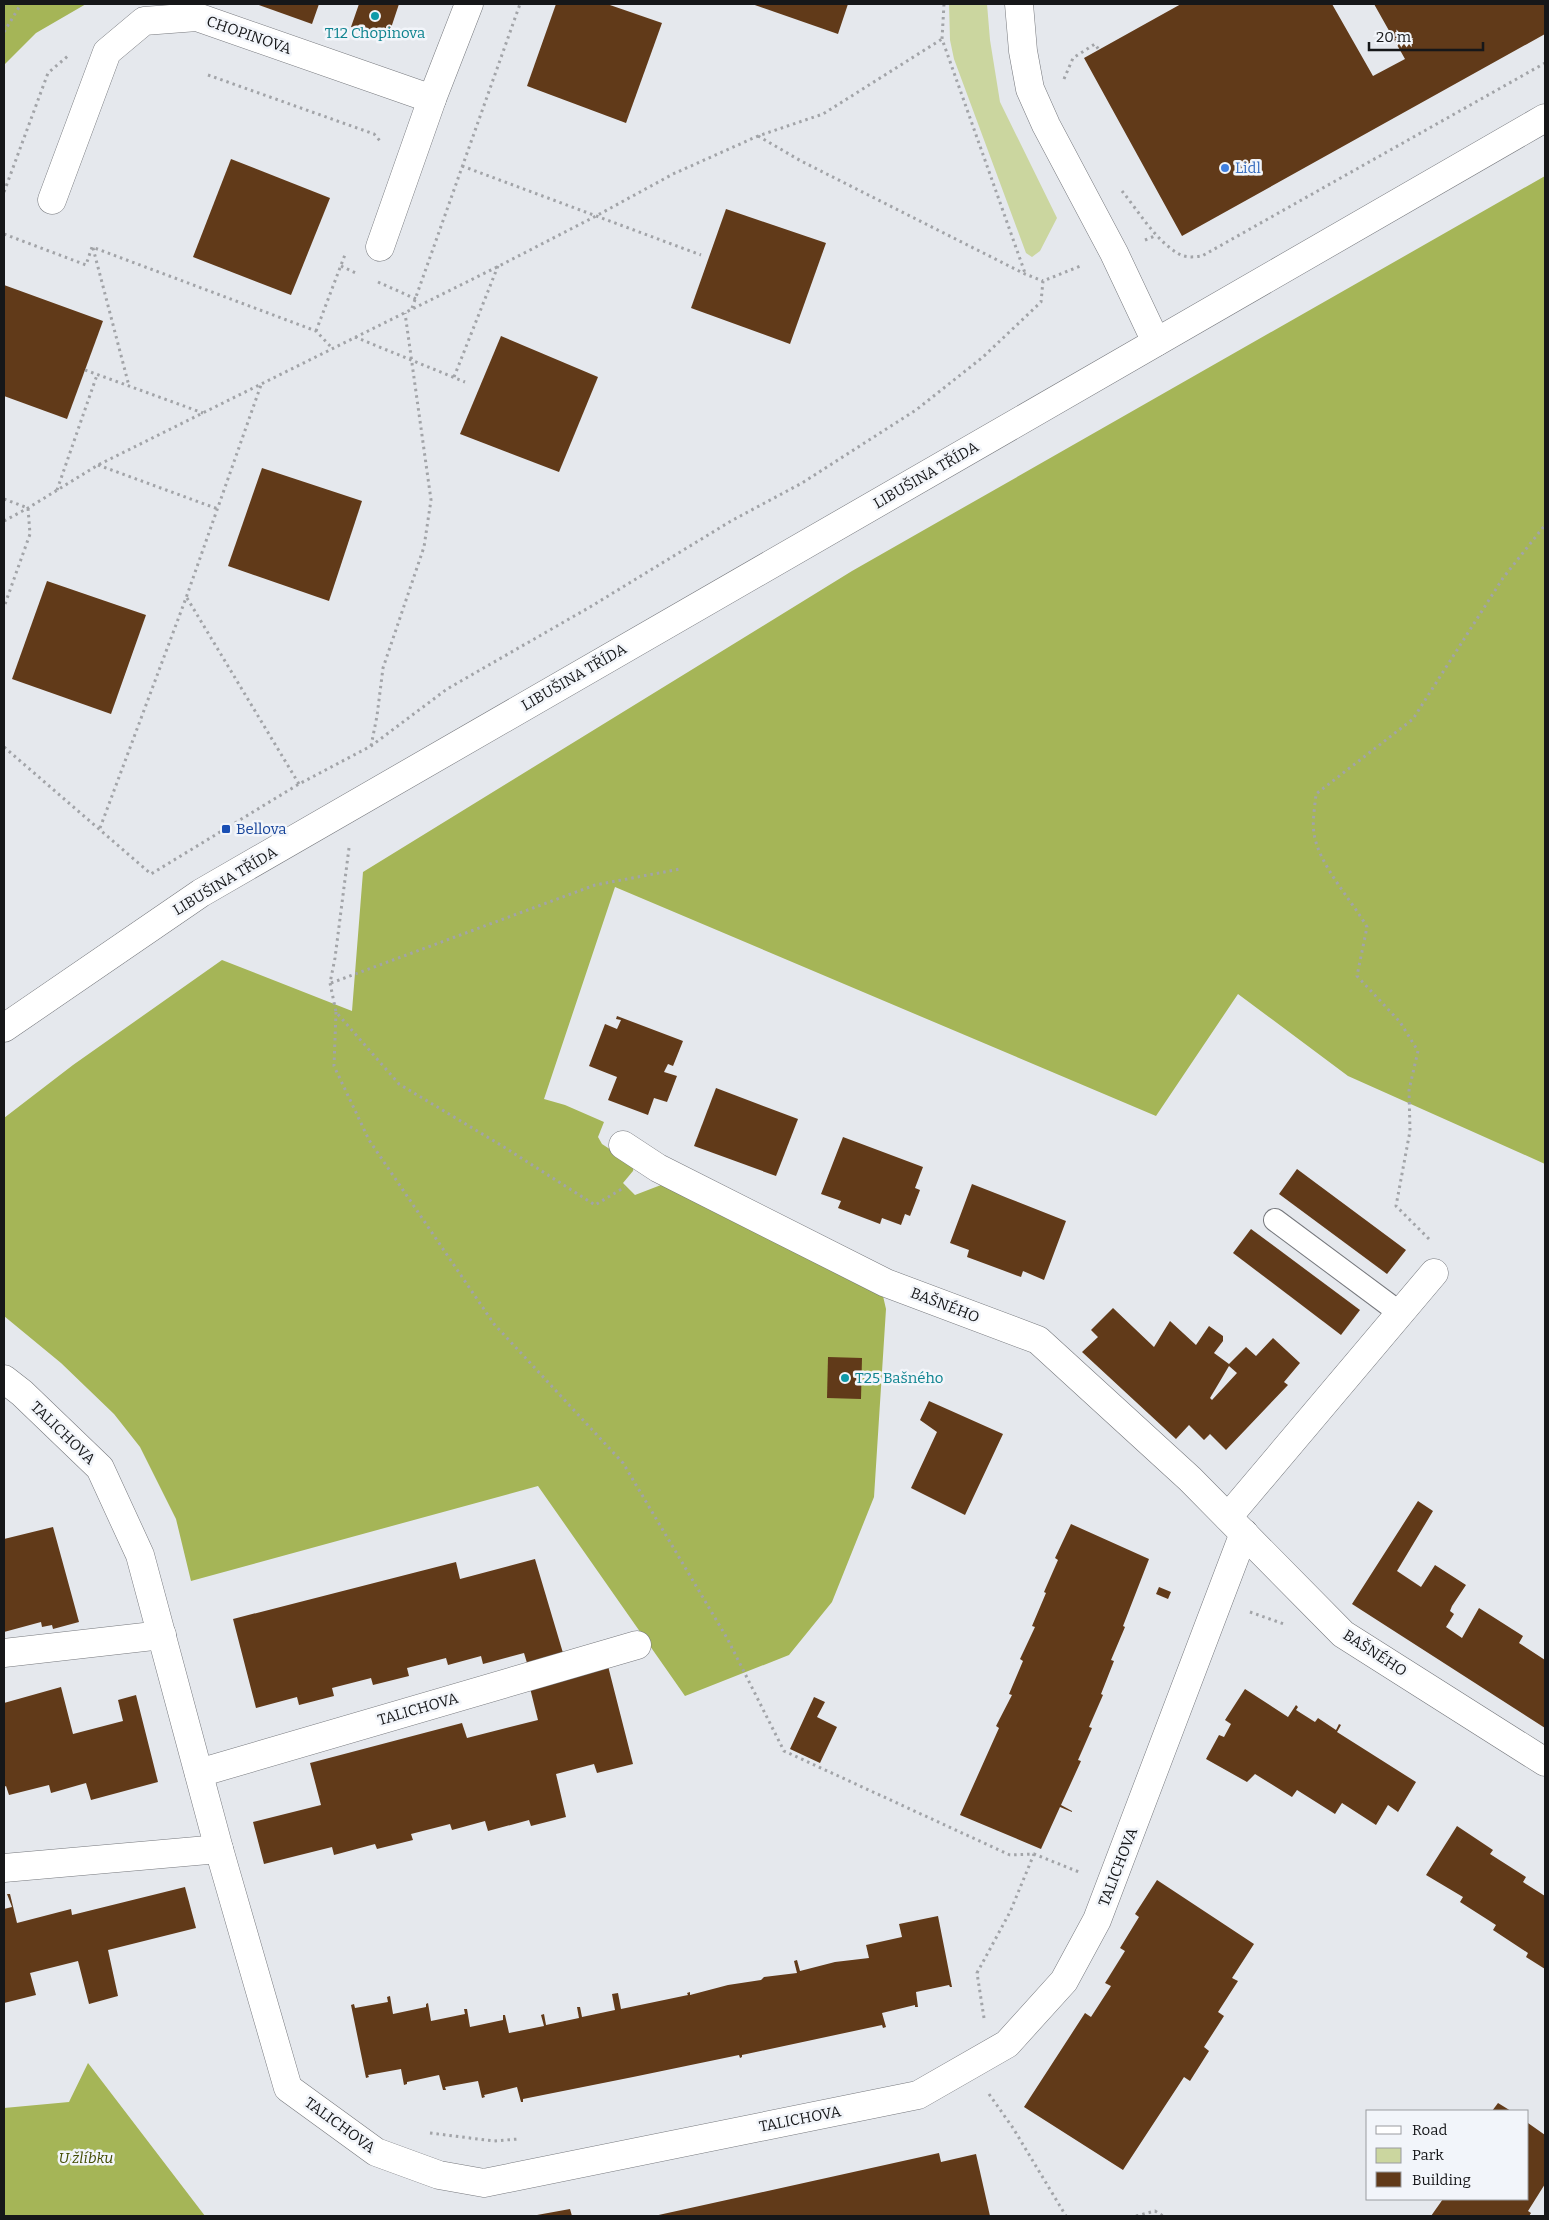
<svg xmlns="http://www.w3.org/2000/svg" width="1549" height="2220" font-family="Bitter,serif">
<style>
.green{fill:#cbd69f}
.forest{fill:#a5b557}
.building{fill:#613a19;fill-rule:evenodd}
.lines{fill:none;stroke-linecap:round;stroke-linejoin:round}
.lane-casing{stroke:#76787d;stroke-width:24}
.street-casing{stroke:#76787d;stroke-width:29}
.secondary-casing{stroke:#76787d;stroke-width:29}
.path{stroke:#a2a4a8;stroke-width:3;stroke-dasharray:2.5 4;stroke-linecap:butt}
.lane{stroke:#fff;stroke-width:22}
.street{stroke:#fff;stroke-width:28}
.secondary{stroke:#fff;stroke-width:28}
.culture-dot{fill:#0f9aa8;stroke:#f2f5fa;stroke-width:2}
.shop-dot{fill:#3f7fe0;stroke:#f2f5fa;stroke-width:2}
.transit-dot{fill:#1a4fb4;stroke:#f2f5fa;stroke-width:2}
.labels{text-anchor:middle;stroke-width:5;stroke-linejoin:round;paint-order:stroke}
.culture-label{font-size:15px;fill:#0d838f;stroke:#f2f5fa}
.street-label{font-size:15px;fill:#161719;stroke:#f2f5fa}
.shop-label{font-size:15px;fill:#366cbe;stroke:#f2f5fa;text-anchor:start}
.transit-label{font-size:15px;fill:#164399;stroke:#f2f5fa;text-anchor:start}
.park-label{font-size:15px;font-style:italic;fill:#434c02;stroke:#f2f5fa}
</style>
<rect width="100%" height="100%" fill="#e5e8ed"/>
<!-- green -->
<path class="green" d="M949 4H987L990 40 1000 102 1057 218 1040 251 1032 257 1026 253 954 59 950 40Z"/>
<!-- forest -->
<g class="forest">
<path d="M4 4H86L36 33 4 65Z"/>
<path d="M1545 176V1164L1348 1076 1238 994 1156 1116 615 887 544 1099 565 1105 604 1122 598 1137 602 1144 634 1165 633 1171 623 1183 635 1195 661 1185 883 1296 886 1309 874 1497 832 1602 789 1655 685 1696 538 1486 191 1581 176 1519 140 1447 114 1414 61 1363 4 1316V1118L73 1065 222 960 352 1011 363 872 852 571Z"/>
<path d="M88 2063 205 2216H4V2108L69 2102Z"/>
</g>
<!-- building -->
<g class="building">
<path d="M256 4H319L312 24Z"/>
<path d="M359 4H399L387 40 351 27Z"/>
<path d="M556 4H607L662 23 626 123 527 86Z"/>
<path d="M752 4H848L838 34Z"/>
<path d="M1181 4H1332L1373 76 1405 59 1374 4H1545V34L1182 236 1084 58Z"/>
<path d="M231 159 330 198 291 295 193 257Z"/>
<path d="M726 209 826 243 790 344 691 308Z"/>
<path d="M4 285 103 321 67 419 4 396Z"/>
<path d="M501 336 598 377 559 472 460 434Z"/>
<path d="M262 468 362 501 329 601 228 566Z"/>
<path d="M47 581 146 615 111 714 12 679Z"/>
<path d="M617 1016 683 1041 673 1066 668 1064 664 1072 677 1076 667 1102 654 1098 648 1115 608 1100 617 1077 589 1066 605 1024 617 1029 621 1020 616 1019Z"/>
<path d="M716 1088 798 1119 776 1176 694 1146Z"/>
<path d="M843 1137 923 1167 915 1188 920 1190 910 1216 905 1214 901 1225 882 1218 880 1224 838 1208 841 1201 821 1194Z"/>
<path d="M1297 1169 1406 1250 1387 1274 1279 1194Z"/>
<path d="M972 1184 1066 1221 1044 1280 1023 1271 1021 1277 967 1257 969 1250 950 1243Z"/>
<path d="M1251 1229 1360 1310 1341 1335 1233 1253Z"/>
<path d="M1113 1308 1154 1347 1170 1321 1196 1345 1209 1326 1223 1336V1341L1214 1353 1229 1364 1246 1347 1256 1356 1273 1338 1300 1363 1284 1382 1288 1385 1226 1450 1210 1434 1204 1440 1189 1425 1176 1439 1082 1352 1098 1337 1091 1330ZM1229 1366 1237 1373 1212 1400 1210 1398Z"/>
<path d="M828 1357 862 1358 861 1399 827 1398Z"/>
<path d="M929 1401 1003 1434 965 1515 911 1488 937 1432 920 1420Z"/>
<path d="M1418 1501 1433 1511 1397 1571 1421 1587 1435 1565 1466 1585 1452 1606 1450 1611 1454 1614 1446 1627 1462 1638 1479 1608 1523 1636 1519 1643 1545 1660V1728L1352 1604Z"/>
<path d="M1071 1524 1149 1559 1123 1626 1125 1627 1111 1660 1114 1661 1101 1694 1103 1695 1089 1727 1092 1728 1078 1760 1081 1761 1061 1805 1072 1811V1812L1060 1807 1041 1849 960 1815 999 1728 996 1726 1012 1695 1009 1694 1023 1661 1020 1659 1035 1627 1032 1626 1046 1593 1044 1592 1058 1560 1055 1558Z"/>
<path d="M53 1527 79 1622 53 1629 52 1625 42 1627 41 1622 4 1632V1539Z"/>
<path d="M535 1559 563 1653 527 1663 524 1653 483 1664 481 1656 448 1665 446 1658 407 1668 409 1676 373 1685 371 1678 332 1688 334 1696 299 1705 297 1697 256 1708 233 1619 456 1562 460 1579Z"/>
<path d="M1159 1587 1171 1592 1168 1599 1156 1594Z"/>
<path d="M608 1666 633 1764 597 1773 594 1764 556 1774 566 1817 531 1826 529 1820 488 1831 485 1821 452 1830 450 1824 411 1834 413 1840 377 1849 375 1844 334 1855 332 1847 264 1864 253 1822 321 1805 310 1763 462 1723 467 1738 538 1720 530 1688Z"/>
<path d="M61 1687 73 1734 123 1721 118 1700 136 1695 158 1782 91 1800 86 1783 51 1793 49 1785 9 1795 6 1786 4 1787V1703Z"/>
<path d="M1245 1689 1288 1717 1296 1705 1298 1707 1296 1710 1315 1722 1318 1718 1336 1730 1339 1724 1341 1725 1337 1732 1416 1782 1398 1812 1388 1805 1376 1825 1342 1803 1335 1814 1297 1790 1292 1797 1255 1774 1247 1782 1206 1759 1219 1735 1224 1737 1231 1724 1225 1720Z"/>
<path d="M814 1697 825 1702 817 1717 837 1727 820 1763 790 1749Z"/>
<path d="M1457 1826 1493 1850 1490 1854 1526 1877 1523 1882 1545 1896V1969L1526 1957 1528 1953 1493 1930 1496 1925 1460 1902 1463 1897 1426 1875Z"/>
<path d="M1157 1880 1254 1944 1232 1978 1238 1981 1218 2012 1224 2016 1204 2047 1209 2051 1190 2081 1184 2077 1123 2170 1024 2107 1085 2013 1091 2017 1111 1986 1105 1983 1125 1951 1120 1948 1139 1917 1135 1914Z"/>
<path d="M185 1887 196 1928 108 1950 118 1996 89 2004 78 1961 30 1973 36 1995 4 2003V1909L12 1907 7 1894H10L17 1923 71 1909 72 1915Z"/>
<path d="M938 1916 952 1987H950L949 1985 916 1992 918 2007H915V2005L882 2013 886 2027 883 2028 882 2025 742 2055V2057L740 2058 739 2055 633 2077 523 2099V2102H521L517 2087 484 2095 485 2097 482 2098 478 2081 445 2087 446 2090H443L439 2075 407 2082V2084L404 2085 401 2069 368 2075 369 2077 366 2078 351 2005 354 2004 355 2008 388 2002 387 1997 390 1996 393 2014 426 2007V2004L428 2003 431 2021 465 2014 464 2009H467L470 2027 503 2020V2015H505L509 2033 544 2026 541 2015 544 2014 546 2025 579 2018 577 2007H580L582 2017 615 2010 612 1994 618 1993 621 2009 688 1995 687 1993 690 1992V1995L728 1985 761 1980 764 1977 797 1973 794 1961 797 1960 800 1971 835 1962 869 1958 866 1945 902 1937 899 1924Z"/>
<path d="M1498 2103 1511 2111H1492Z"/>
<path d="M1528 2123 1545 2135V2184L1528 2211 1531 2213 1529 2216H1431L1443 2199H1528Z"/>
<path d="M939 2153 941 2162 976 2154 990 2216H654Z"/>
<path d="M570 2209 572 2216H537V2215Z"/>
</g>
<g class="lines">
<!-- lane casing -->
<g class="lane-casing">
<path id="lane" d="M1275 1220 1400 1313"/>
</g>
<!-- street casing -->
<g class="street-casing">
<g id="street">
<path d="M52 200 107 52 144 21 197 17 432 99 469 4"/>
<path d="M380 247 432 99"/>
<path d="M623 1145 658 1168 886 1283 1038 1340 1190 1479 1343 1634 1545 1762"/>
<path d="M4 1379 22 1393 100 1468 140 1555 219 1849 288 2088 376 2152 439 2175 484 2183 918 2095 1007 2044 1064 1981 1097 1920 1244 1533"/>
<path d="M1228 1517 1434 1273"/>
<path d="M4 1653 162 1635"/>
<path d="M199 1773 637 1645"/>
<path d="M4 1868 219 1849"/>
</g>
</g>
<!-- secondary casing -->
<g class="secondary-casing">
<g id="secondary">
<path d="M1019 4 1023 51 1030 89 1046 125 1114 253 1156 342"/>
<path d="M4 1028 201 893 1545 118"/>
</g>
</g>
<!-- path -->
<g class="path">
<path d="M944 4 942 39 1025 273"/>
<path d="M4 32 21 4"/>
<path d="M208 75 374 134 381 142"/>
<path d="M1064 79 1073 58 1095 44 1099 50"/>
<path d="M758 136 801 161 1025 274 1043 281"/>
<path d="M462 166 701 255"/>
<path d="M1122 191C1139 212 1156 241 1179 254 1186 258 1195 257 1202 256L1545 63"/>
<path d="M4 192 48 73 69 55"/>
<path d="M4 234 86 265 92 247 316 331 332 348"/>
<path d="M1145 240 1157 235"/>
<path d="M93 248 129 386"/>
<path d="M341 266 358 274"/>
<path d="M378 282 416 299"/>
<path d="M412 308 520 4"/>
<path d="M316 331 346 252"/>
<path d="M355 337 465 382"/>
<path d="M85 370 203 413"/>
<path d="M454 377 498 266"/>
<path d="M98 465 218 509"/>
<path d="M57 490 97 375"/>
<path d="M4 499 28 508 30 534 4 607"/>
<path d="M4 521 28 508 98 465 499 266 596 216 673 174 758 136 823 114 942 39"/>
<path d="M187 598 299 784"/>
<path d="M371 746 377 716 383 668 424 547 431 500 405 313"/>
<path d="M4 747 151 874 299 784 371 746 447 689 590 607 731 521 802 483 916 410 983 357 1041 302 1043 281 1083 265"/>
<path d="M100 828 186 598 261 385"/>
<path d="M349 848 335 958 330 983 336 1012 399 1084 504 1147 595 1205 625 1187"/>
<path d="M331 983 595 885 680 869"/>
<path d="M336 1012 334 1066 369 1140 494 1324 623 1463 727 1638 784 1751 1010 1855 1034 1854 1079 1872"/>
<path d="M1429 1239 1396 1206 1410 1131 1409 1090 1418 1051 1400 1022 1357 976 1367 927C1351 899 1318 864 1314 833 1312 821 1315 806 1316 794L1413 719 1503 578 1545 525"/>
<path d="M1250 1612 1284 1624"/>
<path d="M984 2018 977 1973 1010 1912 1034 1854"/>
<path d="M989 2094 1013 2128 1066 2216"/>
<path d="M430 2133 494 2141 518 2139"/>
<path d="M1136 2216 1155 2211 1163 2216"/>
</g>
<!-- lane -->
<use href="#lane" class="lane"/>
<!-- street -->
<use href="#street" class="street"/>
<!-- secondary -->
<use href="#secondary" class="secondary"/>
</g>
<!-- markers -->
<g class="culture-dot">
<circle cx="375" cy="16" r="5"/>
<circle cx="845" cy="1378" r="5"/>
</g>
<circle class="shop-dot" cx="1225" cy="168" r="5"/>
<rect class="transit-dot" x="221" y="824" width="10" height="10" rx="2.5"/>
<g class="labels">
<!-- culture labels -->
<g class="culture-label">
<text x="375" y="38">T12 Chopinova</text>
<text x="855" y="1383" text-anchor="start">T25 Bašného</text>
</g>
<!-- street labels -->
<g class="street-label">
<text transform="translate(249 35) rotate(19)" y="5">CHOPINOVA</text>
<text transform="translate(926 475) rotate(-30)" y="5">LIBUŠINA TŘÍDA</text>
<text transform="translate(574 677) rotate(-30)" y="5">LIBUŠINA TŘÍDA</text>
<text transform="translate(225 881) rotate(-31)" y="5">LIBUŠINA TŘÍDA</text>
<text transform="translate(945 1305) rotate(21)" y="5">BAŠNÉHO</text>
<text transform="translate(63 1433) rotate(44)" y="5">TALICHOVA</text>
<text transform="translate(1375 1653) rotate(33)" y="5">BAŠNÉHO</text>
<text transform="translate(418 1709) rotate(-16)" y="5">TALICHOVA</text>
<text transform="translate(1118 1867) rotate(-69)" y="5">TALICHOVA</text>
<text transform="translate(800 2119) rotate(-11)" y="5">TALICHOVA</text>
<text transform="translate(340 2125) rotate(36)" y="5">TALICHOVA</text>
</g>
<!-- shop labels -->
<g class="shop-label">
<text x="1235" y="173">Lidl</text>
</g>
<!-- transit labels -->
<g class="transit-label">
<text x="236" y="834">Bellova</text>
</g>
<!-- park labels -->
<g class="park-label">
<text x="86" y="2163">U žlíbku</text>
</g>
</g>
<!-- border -->
<rect width="1549" height="2220" fill="none" stroke="#161719" stroke-width="10"/>
<!-- legend -->
<rect x="1366" y="2110" width="162" height="90" fill="#f2f5fa" stroke="#9a9ca0"/>
<rect x="1376" y="2126" width="25" height="8" fill="#ffffff" stroke="#9a9ca0"/>
<text x="1412" y="2135" font-size="15" fill="#161719">Road</text>
<rect x="1376" y="2148" width="25" height="15" fill="#cbd69f" stroke="#9a9ca0"/>
<text x="1412" y="2160" font-size="15" fill="#161719">Park</text>
<rect x="1376" y="2172" width="25" height="15" fill="#613a19" stroke="#9a9ca0"/>
<text x="1412" y="2185" font-size="15" fill="#161719">Building</text>
<!-- scale -->
<path d="M1369 42v8h114v-8" fill="none" stroke="#161719" stroke-width="2.5"/>
<text x="1376" y="42" font-size="15" fill="#161719" stroke="#f2f5fa" stroke-width="4" paint-order="stroke">20 m</text>
</svg>
